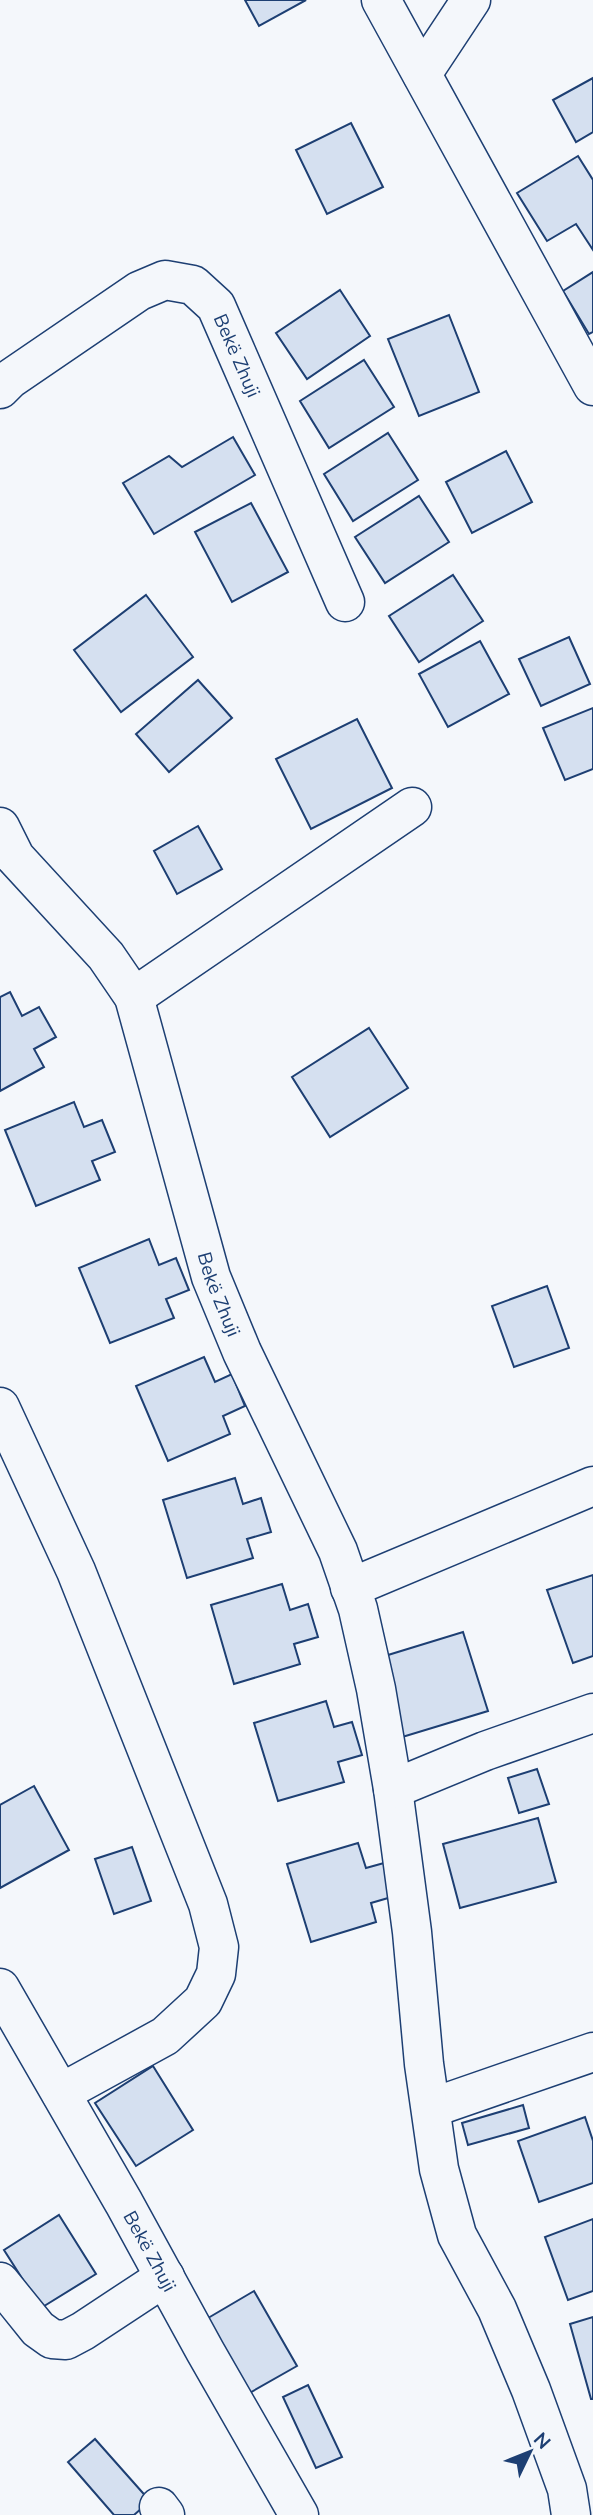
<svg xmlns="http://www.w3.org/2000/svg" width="593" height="2515" font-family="'Nunito Sans',sans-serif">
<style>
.building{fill:#d5e0f0;stroke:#1d3f73;stroke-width:2}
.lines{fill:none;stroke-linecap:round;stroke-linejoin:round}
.minor-casing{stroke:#1d3f73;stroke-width:41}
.minor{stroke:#f4f7fb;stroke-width:38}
.labels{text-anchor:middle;stroke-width:5;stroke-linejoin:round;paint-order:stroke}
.street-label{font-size:19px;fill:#1d3f73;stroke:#f4f7fb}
</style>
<rect width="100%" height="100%" fill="#f4f7fb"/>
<!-- building -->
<g class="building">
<path d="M245 0H306L259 26Z"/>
<path d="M593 78V132L576 142 553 100Z"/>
<path d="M351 123 383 187 327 214 296 150Z"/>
<path d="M578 156 593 180V250L576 224 547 241 517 193Z"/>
<path d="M593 272V332L589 334 563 291Z"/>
<path d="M340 290 370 336 307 379 276 333Z"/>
<path d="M449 315 479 392 419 416 388 339Z"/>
<path d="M364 360 394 407 329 448 300 401Z"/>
<path d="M388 433 418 480 353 521 324 474Z"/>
<path d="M233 437 255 475 154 534 123 483 169 456 182 467Z"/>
<path d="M506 451 532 502 472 533 446 482Z"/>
<path d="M419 496 449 542 385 583 355 537Z"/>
<path d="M251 503 288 572 232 602 195 532Z"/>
<path d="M453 575 483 621 419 662 389 616Z"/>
<path d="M146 595 193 657 121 712 74 650Z"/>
<path d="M569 637 590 684 541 706 519 659Z"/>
<path d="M480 641 509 694 448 727 419 674Z"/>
<path d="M198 680 232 718 169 772 136 734Z"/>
<path d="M593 708V769L565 780 543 728Z"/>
<path d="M357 719 392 788 311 829 276 759Z"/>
<path d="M198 826 222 869 177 894 154 851Z"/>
<path d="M10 992 22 1016 39 1007 56 1037 34 1049 44 1067 0 1091V997Z"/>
<path d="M369 1028 408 1088 330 1137 292 1077Z"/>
<path d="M74 1102 84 1127 102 1120 115 1152 92 1161 100 1180 36 1206 5 1130Z"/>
<path d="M149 1239 159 1265 176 1258 189 1290 166 1299 174 1318 110 1343 79 1268Z"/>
<path d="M547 1286 569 1348 514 1367 492 1306Z"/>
<path d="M204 1357 215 1382 232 1374 245 1406 223 1416 230 1434 168 1461 136 1386Z"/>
<path d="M235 1478 243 1504 261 1498 271 1532 247 1539 253 1558 187 1578 163 1500Z"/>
<path d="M593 1575V1656L573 1663 547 1590Z"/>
<path d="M282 1584 290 1610 308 1604 318 1637 294 1644 300 1664 234 1684 211 1605Z"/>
<path d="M463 1632 488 1711 399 1738 375 1659Z"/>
<path d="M326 1701 334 1727 352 1722 362 1755 338 1762 344 1782 278 1801 254 1723Z"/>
<path d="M537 1769 549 1804 519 1813 508 1778Z"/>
<path d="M34 1786 69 1850 0 1888V1805Z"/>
<path d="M538 1818 556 1882 460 1908 443 1844Z"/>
<path d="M358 1843 366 1868 384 1863 395 1896 371 1903 376 1922 311 1942 287 1864Z"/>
<path d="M132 1847 151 1901 114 1914 95 1859Z"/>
<path d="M153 2066 193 2130 136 2166 95 2103Z"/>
<path d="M523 2105 529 2128 468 2145 462 2123Z"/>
<path d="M585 2117 593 2141V2183L539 2202 518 2141Z"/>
<path d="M59 2215 96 2274 41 2308 4 2250Z"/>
<path d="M593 2219V2291L568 2300 545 2237Z"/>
<path d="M254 2291 297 2366 246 2395 203 2321Z"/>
<path d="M593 2317V2399H591L570 2324Z"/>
<path d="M308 2385 342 2457 316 2468 283 2397Z"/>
<path d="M95 2439 150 2501 134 2515H114L68 2462Z"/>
</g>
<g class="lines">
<!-- minor casing -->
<g class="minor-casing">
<g id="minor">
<path d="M381 0 593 386"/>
<path d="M422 74 471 0"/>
<path id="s1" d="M0 389 10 379 139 291 165 280 193 285 216 306 345 602"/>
<path id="s2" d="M0 827 15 857 106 956 134 997 211 1277 242 1352 338 1551 358 1609 376 1689 393 1789 412 1932 424 2064 439 2169 457 2235 497 2309 531 2390 567 2489 571 2515"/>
<path d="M134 997 412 807"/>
<path d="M0 1407 76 1571 208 1904 219 1947 216 1974 203 2001 165 2036 61 2093"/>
<path d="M350 1588 593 1486"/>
<path d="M393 1789 485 1751 593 1713"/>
<path id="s3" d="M0 1988 124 2203 205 2351 299 2515"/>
<path d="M431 2108 593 2052"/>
<path d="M0 2282 38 2329 52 2339 66 2340 83 2331 165 2277"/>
<path d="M159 2507 165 2515"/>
</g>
</g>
<!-- minor -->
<use href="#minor" class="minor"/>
</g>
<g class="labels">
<!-- street labels -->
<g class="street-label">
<text dy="7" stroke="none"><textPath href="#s1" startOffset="312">Bekë Zhuji</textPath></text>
<text dy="7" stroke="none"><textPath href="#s2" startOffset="527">Bekë Zhuji</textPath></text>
<text dy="7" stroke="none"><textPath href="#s3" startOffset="303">Bekë Zhuji</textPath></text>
</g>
</g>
<!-- north arrow -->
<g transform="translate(530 2452) rotate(47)" stroke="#f4f7fb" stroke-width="5" paint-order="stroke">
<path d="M0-5L12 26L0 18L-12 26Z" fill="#1d3f73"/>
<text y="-10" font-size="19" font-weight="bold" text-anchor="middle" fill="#1d3f73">N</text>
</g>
</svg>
